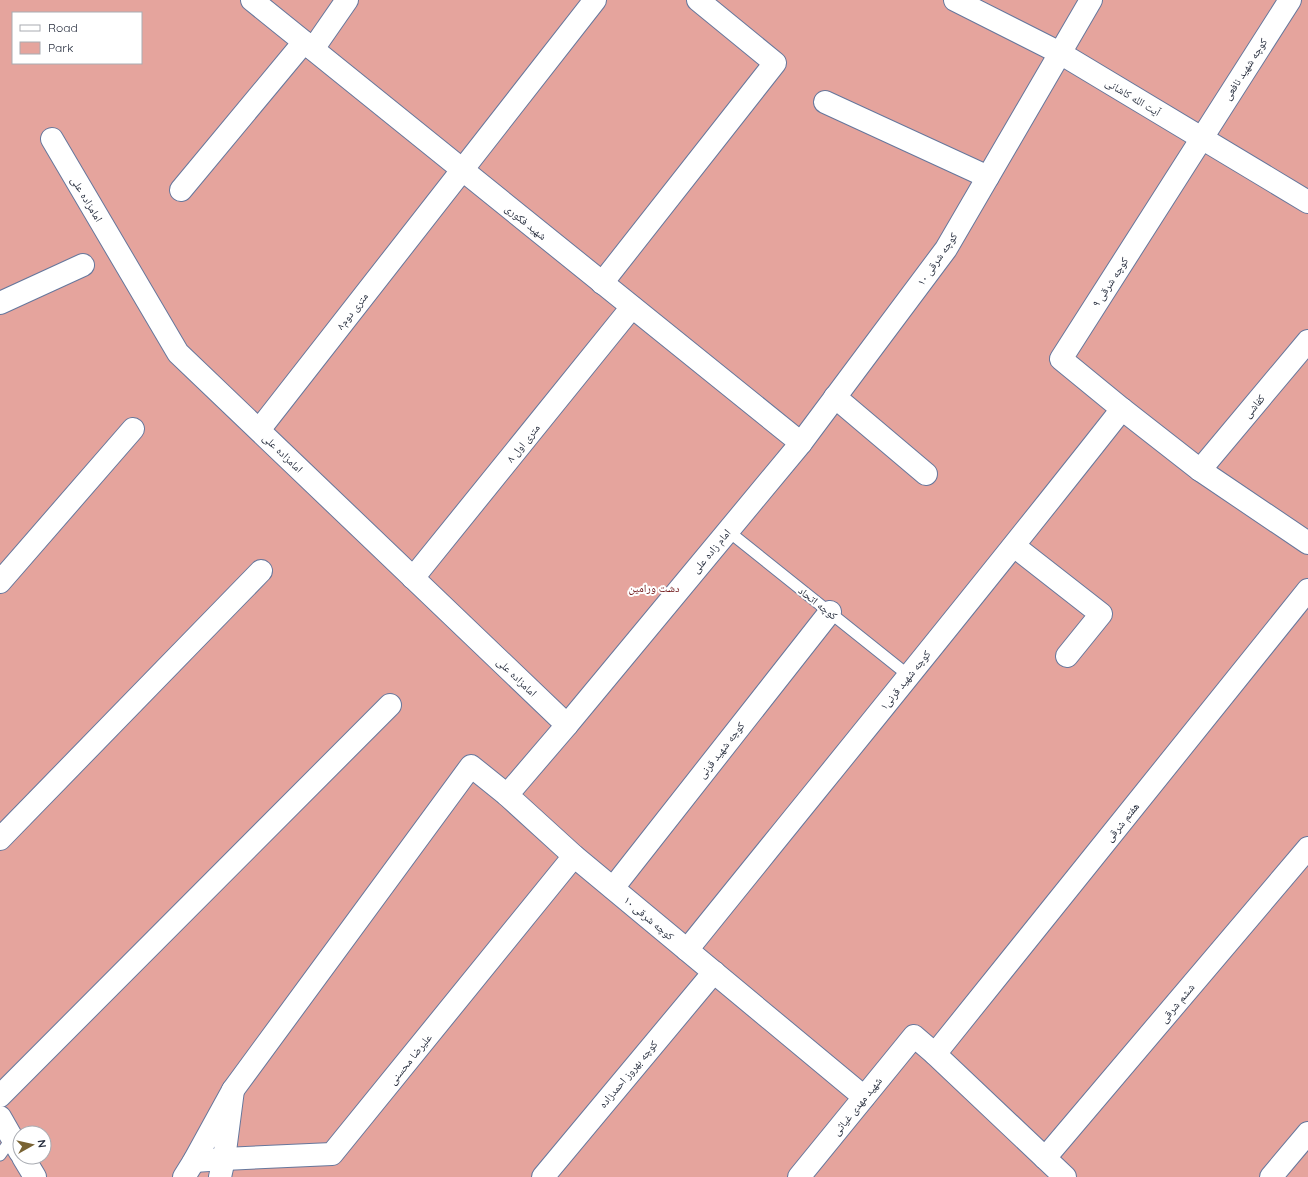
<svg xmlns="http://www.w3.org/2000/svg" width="1308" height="1177" font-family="Quicksand,'Noto Naskh Arabic',sans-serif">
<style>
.green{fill:#e5a49d;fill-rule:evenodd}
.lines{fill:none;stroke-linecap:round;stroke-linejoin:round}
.lane-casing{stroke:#66779c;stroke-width:13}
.street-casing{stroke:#66779c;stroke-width:24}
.secondary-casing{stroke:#66779c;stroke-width:24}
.lane{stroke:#fff;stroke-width:11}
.street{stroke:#fff;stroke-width:22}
.secondary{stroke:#fff;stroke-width:22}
.labels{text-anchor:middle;stroke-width:4;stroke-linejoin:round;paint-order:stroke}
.street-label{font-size:11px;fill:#282f3f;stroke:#fff}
.park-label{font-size:11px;fill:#6d1315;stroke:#fff}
</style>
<rect width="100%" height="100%" fill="#d9e4fd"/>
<!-- green -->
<path class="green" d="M0 0H1308V1177H0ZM13 13H141V63H13ZM20 1133H44V1157H20Z"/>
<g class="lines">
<!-- lane casing -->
<g class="lane-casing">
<g id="lane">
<path d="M728 531 908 675"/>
<path d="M0 1155 12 1138"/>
</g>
</g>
<!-- street casing -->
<g class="street-casing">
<g id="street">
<path d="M252 0 801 443"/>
<path d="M1290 0 1061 359 1122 409 1200 470 1308 543"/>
<path d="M313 49 347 0"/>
<path d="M825 102 988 177"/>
<path d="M52 139 178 353 567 725 801 443 946 249 1091 0"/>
<path d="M181 190 304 42"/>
<path d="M602 283 775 63 698 0"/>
<path d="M0 303 83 265"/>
<path d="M835 397 926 474"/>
<path d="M259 430 595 0"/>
<path d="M1200 470 1308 341"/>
<path d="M1014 546 1101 614 1067 656"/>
<path d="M413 578 632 307"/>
<path d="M0 582 133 429"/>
<path d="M0 839 261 571"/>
<path d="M613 888 830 612"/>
<path d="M687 950C832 770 979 591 1122 409"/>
<path d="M935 1054 1308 590"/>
<path d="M0 1096 390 705"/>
<path d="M1045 1158 1308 848"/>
<path d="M194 1161 224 1159 332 1154 574 856"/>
<path d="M543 1177 714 972"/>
<path d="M1271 1177 1308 1133"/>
</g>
</g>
<!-- secondary casing -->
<g class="secondary-casing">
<g id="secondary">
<path d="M955 0 1060 53 1308 202"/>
<path d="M567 725 507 795 574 856 864 1097"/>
<path d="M233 1090 471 766 507 795"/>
<path d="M0 1117 20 1152"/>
<path d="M23 1157 35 1177"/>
<path d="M184 1177 194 1161 233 1090 224 1159 220 1177"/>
<path d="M799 1177 914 1036 935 1054 1065 1177"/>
</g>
</g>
<!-- lane -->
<use href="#lane" class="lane"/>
<!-- street -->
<use href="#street" class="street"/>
<!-- secondary -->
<use href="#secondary" class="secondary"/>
</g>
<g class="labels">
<!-- street labels -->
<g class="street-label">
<text transform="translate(1245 69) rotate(-57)" y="4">کوچه شهید نافعی</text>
<text transform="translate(1133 97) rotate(31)" y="4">آیت الله کاشانی</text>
<text transform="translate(87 199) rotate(59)" y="4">امامزاده علی</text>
<text transform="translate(526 222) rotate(39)" y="4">شهید فکوری</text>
<text transform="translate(937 259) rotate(-55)" y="4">کوچه شرقی ۱۰</text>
<text transform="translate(1110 282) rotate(-57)" y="4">کوچه شرقی ۹</text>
<text transform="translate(352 311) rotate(-52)" y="4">متری دوم۸</text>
<text transform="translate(1254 406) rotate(-50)" y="4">کفاشی</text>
<text transform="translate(523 443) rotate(-51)" y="4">۸ متری اول</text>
<text transform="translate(283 453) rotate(44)" y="4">امامزاده علی</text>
<text transform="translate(711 551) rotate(-50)" y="4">امام زاده علی</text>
<text transform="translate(818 603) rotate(38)" y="4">کوچه اتحاد</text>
<text transform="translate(517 677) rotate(44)" y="4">امامزاده علی</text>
<text transform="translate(905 680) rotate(-51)" y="4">کوچه شهید قرنی۱</text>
<text transform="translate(721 750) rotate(-52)" y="4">کوچه شهید قرنی</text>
<text transform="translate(1122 822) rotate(-51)" y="4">هفتم شرقی</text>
<text transform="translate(649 918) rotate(40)" y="4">کوچه شرقی ۱۰</text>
<text transform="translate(1177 1003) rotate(-50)" y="4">ششم شرقی</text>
<text transform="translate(410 1059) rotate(-51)" y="4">علیرضا محسنی</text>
<text transform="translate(628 1074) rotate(-50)" y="4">کوچه بهروز احمدزاده</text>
<text transform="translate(857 1106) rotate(-51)" y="4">شهید مهدی غیاثی</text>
</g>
<!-- park labels -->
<g class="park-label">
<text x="654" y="592">دشت ورامین</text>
</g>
</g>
<!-- legend -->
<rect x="12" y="12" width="130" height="52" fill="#ffffff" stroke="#a9acb2"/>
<rect x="20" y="25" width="20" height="6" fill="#ffffff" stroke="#a9acb2"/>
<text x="48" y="32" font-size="12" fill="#282f3f">Road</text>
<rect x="20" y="42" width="20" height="12" fill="#e5a49d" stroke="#a9acb2"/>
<text x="48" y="52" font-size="12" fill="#282f3f">Park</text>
<!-- north arrow -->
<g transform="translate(32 1145) rotate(82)"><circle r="19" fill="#ffffff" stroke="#a9acb2"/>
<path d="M0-3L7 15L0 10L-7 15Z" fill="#796333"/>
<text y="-6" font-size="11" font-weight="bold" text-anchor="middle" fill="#282f3f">N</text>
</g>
</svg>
